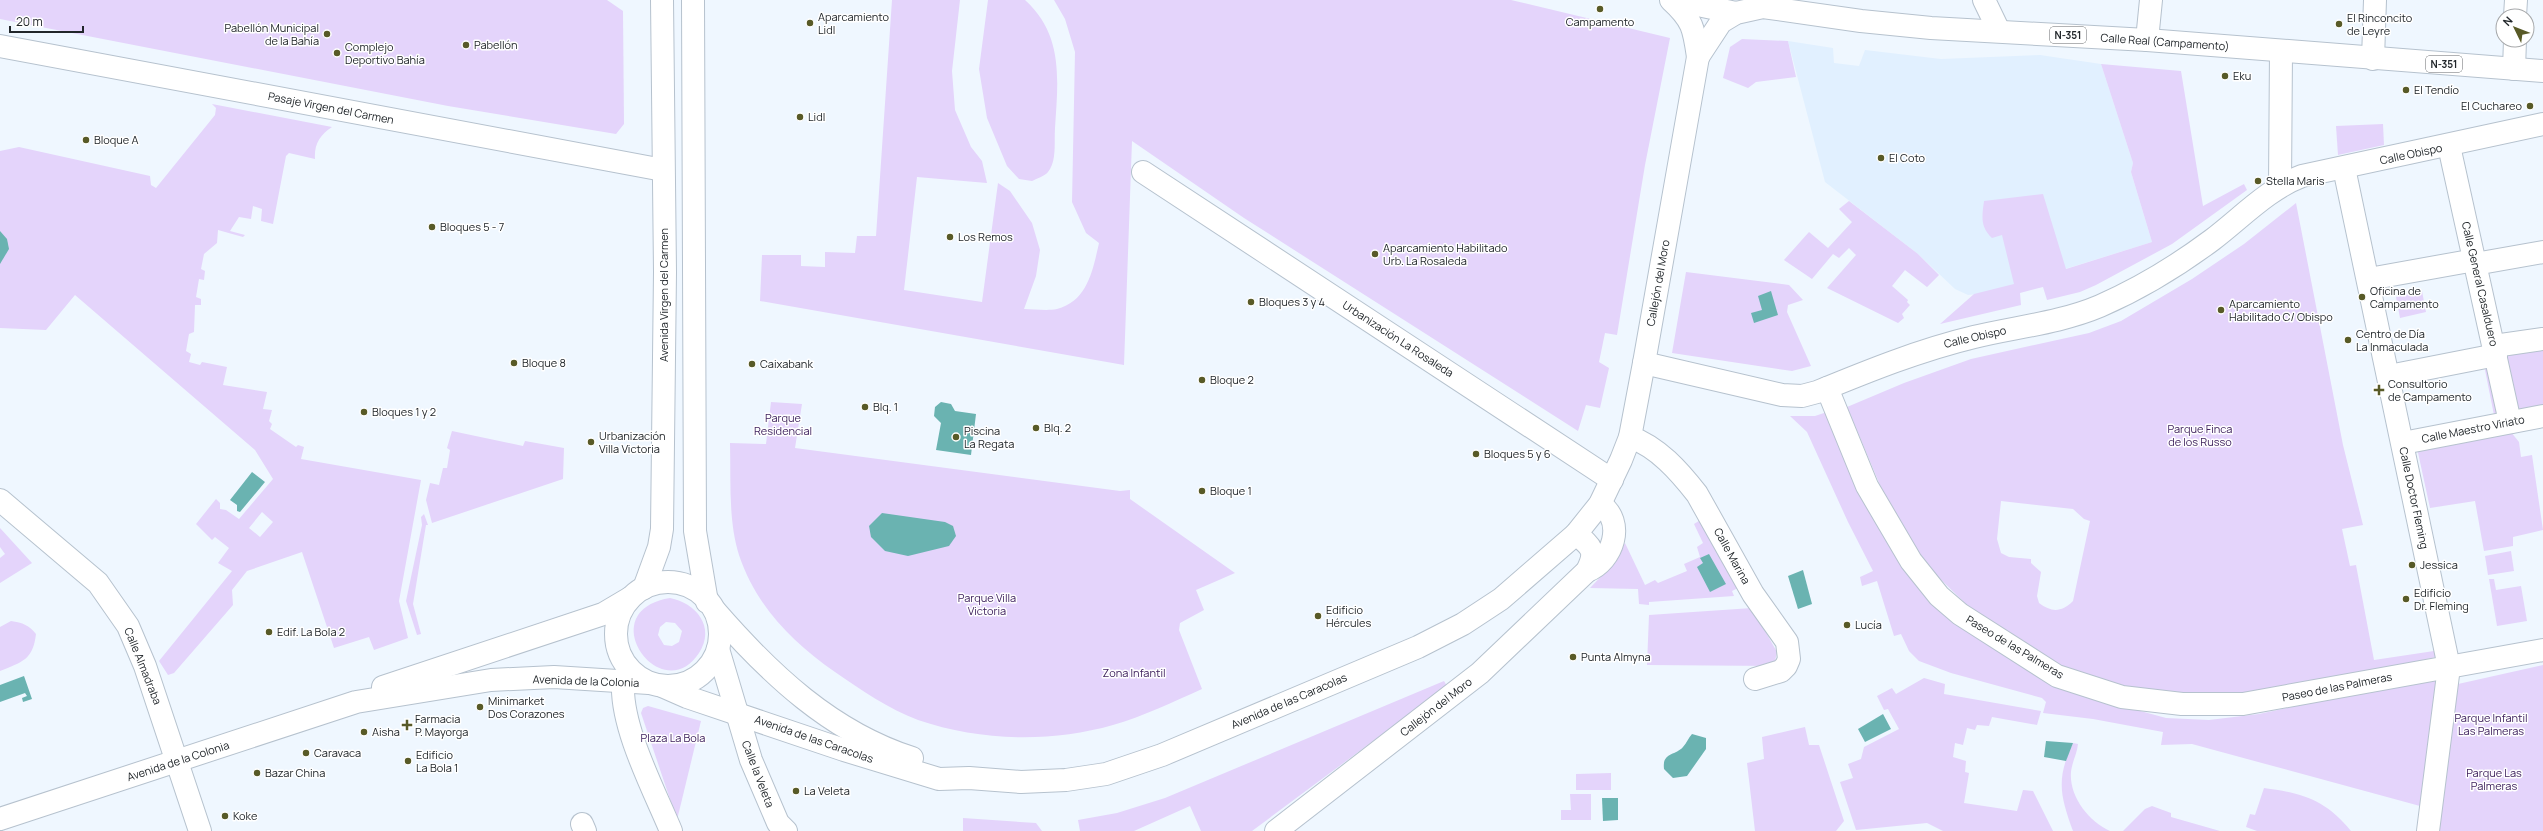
<svg xmlns="http://www.w3.org/2000/svg" width="2543" height="831" font-family="Manrope,sans-serif">
<style>
.built{fill:#e1f0ff}
.green{fill:#e4d4fb;fill-rule:evenodd}
.water{fill:#6ab3b1}
.lines{fill:none;stroke-linecap:round;stroke-linejoin:round}
.minor-casing{stroke:#b6c2ce;stroke-width:24}
.highway-casing{stroke:#b6c2ce;stroke-width:24}
.minor{stroke:#fff;stroke-width:22}
.highway{stroke:#fff;stroke-width:22}
.poi-dot{fill:#585a27;stroke:#fff;stroke-width:1.5}
.labels{text-anchor:middle;stroke-width:3;stroke-linejoin:round;paint-order:stroke}
.shield{fill:#fff;stroke:#64676a;stroke-width:1}
.shield-label{font-size:10px;font-weight:bold;fill:#21262a}
.poi-label{font-size:11px;fill:#21262a;stroke:#fff;text-anchor:start}
.street-label{font-size:11px;fill:#21262a;stroke:#fff}
.park-label{font-size:11px;fill:#3f225e;stroke:#fff}
</style>
<rect width="100%" height="100%" fill="#eff7ff"/>
<!-- built -->
<path class="built" d="M1788 41 1833 48 1834 63 1859 66 1865 50 1941 59 2040 55 2101 64 2133 163 2131 172 2152 242 1988 293 1968 295 1955 289 1918 254 1825 182Z"/>
<!-- green -->
<g class="green">
<path d="M0 0H607L623 11 624 124 616 134 448 106 0 19Z"/>
<path d="M892 0H960L952 71 955 110 971 147 982 161 987 183 917 177 904 290 982 302 998 183 1010 191 1032 223 1040 250 1036 276 1024 309C1034 309 1047 311 1057 309 1088 301 1093 269 1099 243L1086 233 1072 202 1075 52 1065 19 1054 0H1511L1670 38 1645 165 1617 335 1605 333 1599 362 1609 368 1600 408 1586 405 1578 431 1244 218 1132 141 1124 365 760 301 762 255H801V266L825 267V252L855 253 857 236H876Z"/>
<path d="M988 0H1025C1064 35 1058 81 1055 128 1054 142 1057 161 1048 172 1045 176 1036 179 1032 181L1019 179 1007 166 987 118 979 69Z"/>
<path d="M1742 39 1788 41 1796 77 1756 82 1748 88 1723 78 1730 47Z"/>
<path d="M2101 64 2181 71 2203 206 2244 184 2247 190 2172 244 2096 285 2080 292 2047 300 2043 287 2020 293 2021 305 1940 324 1974 294 2014 284 2002 235 1992 238C1980 227 1982 216 1984 201L2043 194 2066 269 2152 242 2131 172 2133 163Z"/>
<path d="M212 104 332 127C320 135 314 144 315 159L289 153 286 156 273 224 261 221 262 209 253 206 251 219 239 217 230 231 245 235 243 237 218 230 217 243 204 254 201 269 205 271 204 280 199 279 196 297 201 299V305H195L194 332 189 334 186 351 191 354 189 362 200 365 202 362 227 367 223 385 267 392 263 409 272 410 269 421 272 424 270 429 296 447 298 445 304 447 301 459 421 480 399 601 408 638 374 650 369 637 334 648 302 552 247 571 232 590 233 605 174 673 168 675 159 661 232 571 218 563 229 548 215 537 212 540 196 524 216 499 220 503V509L226 510 239 519 273 479 255 450 75 295 46 330 0 328V151L19 147 150 176 151 185 156 188 215 115 216 108ZM262 512 273 522 260 537 249 528Z"/>
<path d="M2383 124 2384 145 2338 155 2336 126Z"/>
<path d="M1849 201 1918 254 1939 275 1927 287 1905 270 1892 286 1908 300 1907 302 1910 305 1902 314 1904 318 1898 323 1827 288 1856 255 1849 248 1839 258 1833 254 1812 279 1784 260 1809 232 1828 248 1852 222 1839 209Z"/>
<path d="M2296 203 2343 445 2363 525 2342 529 2350 566 2356 565 2374 660 2434 651 2436 657 2280 692 2240 697 2141 690 2074 672 2041 656 1969 607 1927 566 1885 497 1847 407 1904 383 1971 359 2089 333 2121 321 2192 279 2244 244ZM2001 501 2073 509 2084 519 2090 521 2073 601C2061 613 2051 612 2039 603L2037 596 2041 572 2031 563V559L2009 557 2001 553 1997 539Z"/>
<path d="M1686 272 1789 285 1803 300 1788 305 1787 312 1811 366 1792 371 1672 353Z"/>
<path d="M2422 291 2426 312 2400 318 2396 297Z"/>
<path d="M2543 339V416L2496 425 2483 360Z"/>
<path d="M771 402 802 404 795 448 1120 491 1130 490V499L1235 573 1196 590 1204 610 1180 623 1179 630 1202 689C1173 702 1144 716 1113 725 1050 743 980 741 918 720 889 709 861 690 835 672 792 642 756 606 739 555 728 520 731 480 730 443L766 444Z"/>
<path d="M1827 412 1883 529 2041 677 2078 694 2166 718 2209 720 2259 714 2434 677 2436 684 2420 806 2192 744 2161 745 2163 732 2093 719 2043 713 2046 702 2042 698 1951 673 1919 661 1909 651 1901 634 1894 636 1877 581 1862 586 1860 577 1873 571 1848 522 1807 432 1790 416H1815Z"/>
<path d="M452 431 523 446 525 441 564 448 563 479 432 523 426 500 430 483 439 485 443 468H447L450 450 447 448Z"/>
<path d="M2511 432 2519 442 2521 457 2532 455 2543 530 2513 537V546L2484 551 2475 501 2430 508 2417 448Z"/>
<path d="M424 514 428 525H426L413 604 421 634 417 635 406 601 422 525 421 517Z"/>
<path d="M1702 519 1740 587 1732 591 1734 596 1649 602V605L1639 604 1638 589 1590 588 1613 564 1625 543 1645 585 1655 580 1658 583 1687 571 1684 564 1700 557 1697 547 1703 543 1694 524Z"/>
<path d="M0 528 32 563 0 583V558L5 554 0 547Z"/>
<path d="M2511 551 2514 571 2488 575 2485 556Z"/>
<path d="M2489 579H2494L2496 590 2521 586 2527 621 2497 626Z"/>
<path d="M670 598C696 603 716 627 699 653 662 710 590 611 670 598ZM666 622 675 623 682 631 679 642 672 646 664 645 658 635 660 627Z"/>
<path d="M1752 608 1777 652 1774 666 1647 665 1649 615Z"/>
<path d="M11 621C23 623 29 625 36 634 33 660 22 662 0 671V627Z"/>
<path d="M2543 665V831H2436L2458 684Z"/>
<path d="M1924 678 1945 684 1944 694 2041 711 2037 725 1992 717 1989 726 1977 725 1975 730 1967 728 1963 745 1955 743 1953 757 1966 761 1965 772 1969 773 1964 803 2017 811 2023 790 2033 791 2053 831H1943L1927 823 1856 830 1840 782 1853 778 1848 764 1861 759 1864 747 1899 729 1888 709 1884 710 1877 696 1892 688 1896 694Z"/>
<path d="M1444 681 1447 686 1252 831H1201L1190 806 1134 831H1080L1078 820 1117 813 1165 798Z"/>
<path d="M648 706 701 721 677 820 641 713 643 708Z"/>
<path d="M1805 727 1809 745H1819L1844 821 1836 831H1755L1747 763 1764 759 1762 737Z"/>
<path d="M2073 743 2078 744C2077 754 2072 762 2071 772 2069 796 2088 821 2110 831H2073C2060 795 2056 779 2073 743Z"/>
<path d="M1611 773V790H1576V774Z"/>
<path d="M2264 788C2302 793 2326 800 2351 831H2257L2246 827 2250 814 2255 815Z"/>
<path d="M1570 794H1591V820H1561V810H1571Z"/>
<path d="M2152 806 2171 813V817L2220 831H2123L2145 809Z"/>
<path d="M963 818 1036 823 1042 831H963Z"/>
</g>
<!-- water -->
<g class="water">
<path d="M0 231 7 239 9 249 0 264Z"/>
<path d="M1771 291 1778 315 1754 323 1751 313 1762 310 1758 296Z"/>
<path d="M941 402 951 404 955 411 976 414 971 455 936 450 941 423 934 416 935 407Z"/>
<path d="M252 472 265 482 240 512 237 511V505L230 500Z"/>
<path d="M882 513 945 522 953 526 956 536 949 546 908 556 885 551 871 537 869 526Z"/>
<path d="M1709 554 1726 584 1710 592 1697 567 1703 563 1700 558Z"/>
<path d="M1803 570 1812 604 1798 609 1788 576Z"/>
<path d="M24 676 32 699 23 702 22 698 27 696 25 693 0 702V685Z"/>
<path d="M1883 714 1891 729 1865 742 1858 729Z"/>
<path d="M1692 734 1706 738V749L1687 776 1673 778 1664 769C1662 752 1675 756 1683 747 1687 743 1688 738 1692 734Z"/>
<path d="M2046 741 2073 743 2066 761 2044 757Z"/>
<path d="M1602 798H1618V820L1603 821Z"/>
</g>
<g class="lines">
<!-- minor casing -->
<g class="minor-casing">
<g id="minor">
<path d="M693 0 695 531 707 602"/>
<path d="M1984 0 1999 31"/>
<path d="M2515 16 2516 0"/>
<path d="M2147 40 2151 0"/>
<path d="M0 46 663 170"/>
<path d="M2373 59 2375 0"/>
<path d="M2514 69 2515 40"/>
<path d="M2449 146 2510 422"/>
<path d="M2344 168 2449 667 2428 831"/>
<path d="M1143 172 1612 480"/>
<path d="M2280 186 2281 51"/>
<path d="M2475 264 2543 252"/>
<path d="M2369 279 2475 260"/>
<path d="M2494 346 2543 339"/>
<path d="M1644 363 1782 395 1802 396 1817 392C1868 371 1920 350 1974 337 2015 327 2060 323 2100 306 2139 289 2177 266 2212 240 2241 218 2268 189 2302 176L2543 124"/>
<path d="M2389 376 2496 355"/>
<path d="M1827 388 1867 486 1911 561 1939 596 1960 614 2057 676 2122 697 2182 704H2243L2543 650"/>
<path d="M1630 437C1658 447 1679 471 1697 494L1753 594 1787 642 1789 659 1786 666 1781 671 1755 679"/>
<path d="M2403 443 2543 416"/>
<path d="M0 500 98 583 128 626 145 666 200 831"/>
<path d="M1587 571C1613 561 1626 522 1600 504"/>
<circle cx="668" cy="634" r="52"/>
<path d="M644 588 659 547 662 529 665 272 662 0"/>
<path d="M716 612C770 674 831 732 912 758"/>
<path d="M718 649 751 760 778 823 786 831"/>
<path d="M629 670C627 674 624 680 623 684 621 728 654 790 671 831"/>
<path d="M662 686 687 697 844 750 939 779 969 778 1021 782 1066 780 1106 774 1162 755 1418 647 1463 624 1501 599 1576 534 1600 504 1621 460 1630 437 1644 363 1698 57"/>
<path d="M383 687 603 614 630 598"/>
<path d="M0 819 356 702 491 680 554 677 649 683"/>
<path d="M582 824 585 831"/>
<path d="M1276 831 1480 673 1587 571C1597 551 1592 547 1576 534"/>
</g>
</g>
<!-- highway casing -->
<g class="highway-casing">
<g id="highway">
<path d="M1671 0C1693 20 1694 29 1698 57"/>
<path d="M1674 0 1736 13"/>
<path d="M1698 57 1721 22 1736 13 1763 7 1861 21 1931 28 2147 40 2543 71"/>
</g>
</g>
<!-- minor -->
<use href="#minor" class="minor"/>
<!-- highway -->
<use href="#highway" class="highway"/>
</g>
<!-- markers -->
<g class="poi-dot">
<circle cx="1600" cy="9" r="4"/>
<circle cx="810" cy="23" r="4"/>
<circle cx="2339" cy="24" r="4"/>
<circle cx="327" cy="34" r="4"/>
<circle cx="466" cy="45" r="4"/>
<circle cx="337" cy="53" r="4"/>
<circle cx="2225" cy="76" r="4"/>
<circle cx="2406" cy="90" r="4"/>
<circle cx="2530" cy="106" r="4"/>
<circle cx="800" cy="117" r="4"/>
<circle cx="86" cy="140" r="4"/>
<circle cx="1881" cy="158" r="4"/>
<circle cx="2258" cy="181" r="4"/>
<circle cx="432" cy="227" r="4"/>
<circle cx="950" cy="237" r="4"/>
<circle cx="1375" cy="254" r="4"/>
<circle cx="2362" cy="297" r="4"/>
<circle cx="1251" cy="302" r="4"/>
<circle cx="2221" cy="310" r="4"/>
<circle cx="2348" cy="340" r="4"/>
<circle cx="514" cy="363" r="4"/>
<circle cx="752" cy="364" r="4"/>
<circle cx="1202" cy="380" r="4"/>
<path d="M2377 384h4v4h4v4h-4v4h-4v-4h-4v-4h4z"/>
<circle cx="865" cy="407" r="4"/>
<circle cx="364" cy="412" r="4"/>
<circle cx="1036" cy="428" r="4"/>
<circle cx="956" cy="437" r="4"/>
<circle cx="591" cy="442" r="4"/>
<circle cx="1476" cy="454" r="4"/>
<circle cx="1202" cy="491" r="4"/>
<circle cx="2412" cy="565" r="4"/>
<circle cx="2406" cy="599" r="4"/>
<circle cx="1318" cy="616" r="4"/>
<circle cx="1847" cy="625" r="4"/>
<circle cx="269" cy="632" r="4"/>
<circle cx="1573" cy="657" r="4"/>
<circle cx="480" cy="707" r="4"/>
<path d="M405 719h4v4h4v4h-4v4h-4v-4h-4v-4h4z"/>
<circle cx="364" cy="732" r="4"/>
<circle cx="306" cy="753" r="4"/>
<circle cx="408" cy="761" r="4"/>
<circle cx="257" cy="773" r="4"/>
<circle cx="796" cy="791" r="4"/>
<circle cx="225" cy="816" r="4"/>
</g>
<g class="labels">
<!-- shield labels -->
<g class="shield">
<rect x="2050" y="27" width="36" height="16" rx="3"/>
<rect x="2426" y="56" width="36" height="16" rx="3"/>
</g>
<g class="shield-label">
<text x="2068" y="39">N-351</text>
<text x="2444" y="68">N-351</text>
</g>
<!-- poi labels -->
<g class="poi-label">
<text x="818" y="21">Aparcamiento<tspan x="818" dy="13">Lidl</tspan></text>
<text x="2347" y="22">El Rinconcito<tspan x="2347" dy="13">de Leyre</tspan></text>
<text x="1600" y="26" text-anchor="middle">Campamento</text>
<text x="319" y="32" text-anchor="end">Pabellón Municipal<tspan x="319" dy="13">de la Bahía</tspan></text>
<text x="474" y="49">Pabellón</text>
<text x="345" y="51">Complejo<tspan x="345" dy="13">Deportivo Bahía</tspan></text>
<text x="2233" y="80">Eku</text>
<text x="2414" y="94">El Tendío</text>
<text x="2522" y="110" text-anchor="end">El Cuchareo</text>
<text x="808" y="121">Lidl</text>
<text x="94" y="144">Bloque A</text>
<text x="1889" y="162">El Coto</text>
<text x="2266" y="185">Stella Maris</text>
<text x="440" y="231">Bloques 5 - 7</text>
<text x="958" y="241">Los Remos</text>
<text x="1383" y="252">Aparcamiento Habilitado<tspan x="1383" dy="13">Urb. La Rosaleda</tspan></text>
<text x="2370" y="295">Oficina de<tspan x="2370" dy="13">Campamento</tspan></text>
<text x="1259" y="306">Bloques 3 y 4</text>
<text x="2229" y="308">Aparcamiento<tspan x="2229" dy="13">Habilitado C/ Obispo</tspan></text>
<text x="2356" y="338">Centro de Día<tspan x="2356" dy="13">La Inmaculada</tspan></text>
<text x="522" y="367">Bloque 8</text>
<text x="760" y="368">Caixabank</text>
<text x="1210" y="384">Bloque 2</text>
<text x="2388" y="388">Consultorio<tspan x="2388" dy="13">de Campamento</tspan></text>
<text x="873" y="411">Blq. 1</text>
<text x="372" y="416">Bloques 1 y 2</text>
<text x="1044" y="432">Blq. 2</text>
<text x="964" y="435">Piscina<tspan x="964" dy="13">La Regata</tspan></text>
<text x="599" y="440">Urbanización<tspan x="599" dy="13">Villa Victoria</tspan></text>
<text x="1484" y="458">Bloques 5 y 6</text>
<text x="1210" y="495">Bloque 1</text>
<text x="2420" y="569">Jessica</text>
<text x="2414" y="597">Edificio<tspan x="2414" dy="13">Dr. Fleming</tspan></text>
<text x="1326" y="614">Edificio<tspan x="1326" dy="13">Hércules</tspan></text>
<text x="1855" y="629">Lucía</text>
<text x="277" y="636">Edif. La Bola 2</text>
<text x="1581" y="661">Punta Almyna</text>
<text x="488" y="705">Minimarket<tspan x="488" dy="13">Dos Corazones</tspan></text>
<text x="415" y="723">Farmacia<tspan x="415" dy="13">P. Mayorga</tspan></text>
<text x="372" y="736">Aisha</text>
<text x="314" y="757">Caravaca</text>
<text x="416" y="759">Edificio<tspan x="416" dy="13">La Bola 1</tspan></text>
<text x="265" y="777">Bazar China</text>
<text x="804" y="795">La Veleta</text>
<text x="233" y="820">Koke</text>
</g>
<!-- street labels -->
<g class="street-label">
<text transform="translate(2165 42) rotate(4)" y="4">Calle Real (Campamento)</text>
<text transform="translate(331 108) rotate(11)" y="4">Pasaje Virgen del Carmen</text>
<text transform="translate(2411 154) rotate(-12)" y="4">Calle Obispo</text>
<text transform="translate(1658 283) rotate(-80)" y="4">Callejón del Moro</text>
<text transform="translate(2480 284) rotate(77)" y="4">Calle General Casalduero</text>
<text transform="translate(664 295) rotate(-90)" y="4">Avenida Virgen del Carmen</text>
<text transform="translate(1975 337) rotate(-13)" y="4">Calle Obispo</text>
<text transform="translate(1398 339) rotate(33)" y="4">Urbanización La Rosaleda</text>
<text transform="translate(2473 429) rotate(-11)" y="4">Calle Maestro Viriato</text>
<text transform="translate(2414 498) rotate(78)" y="4">Calle Doctor Fleming</text>
<text transform="translate(1732 556) rotate(61)" y="4">Calle Marina</text>
<text transform="translate(2015 647) rotate(31)" y="4">Paseo de las Palmeras</text>
<text transform="translate(143 666) rotate(68)" y="4">Calle Almadraba</text>
<text transform="translate(586 681) rotate(2)" y="4">Avenida de la Colonia</text>
<text transform="translate(2337 687) rotate(-11)" y="4">Paseo de las Palmeras</text>
<text transform="translate(1289 701) rotate(-23)" y="4">Avenida de las Caracolas</text>
<text transform="translate(1436 707) rotate(-38)" y="4">Callejón del Moro</text>
<text transform="translate(814 739) rotate(19)" y="4">Avenida de las Caracolas</text>
<text transform="translate(178 761) rotate(-18)" y="4">Avenida de la Colonia</text>
<text transform="translate(758 774) rotate(69)" y="4">Calle la Veleta</text>
</g>
<!-- park labels -->
<g class="park-label">
<text x="783" y="422">Parque<tspan x="783" dy="13">Residencial</tspan></text>
<text x="2200" y="433">Parque Finca<tspan x="2200" dy="13">de los Russo</tspan></text>
<text x="987" y="602">Parque Villa<tspan x="987" dy="13">Victoria</tspan></text>
<text x="1134" y="677">Zona Infantil</text>
<text x="2491" y="722">Parque Infantil<tspan x="2491" dy="13">Las Palmeras</tspan></text>
<text x="673" y="742">Plaza La Bola</text>
<text x="2494" y="777">Parque Las<tspan x="2494" dy="13">Palmeras</tspan></text>
</g>
</g>
<!-- north arrow -->
<g transform="translate(2515 28) rotate(313)"><circle r="19" fill="#ffffff" stroke="#a6a8aa"/>
<path d="M0-3L7 15L0 10L-7 15Z" fill="#585a27"/>
<text y="-6" font-size="11" font-weight="bold" text-anchor="middle" fill="#21262a">N</text>
</g>
<!-- scale -->
<path d="M10 26v6h73v-6" fill="none" stroke="#21262a" stroke-width="2"/>
<text x="16" y="26" font-size="12" fill="#21262a" stroke="#ffffff" stroke-width="3" paint-order="stroke">20 m</text>
</svg>
